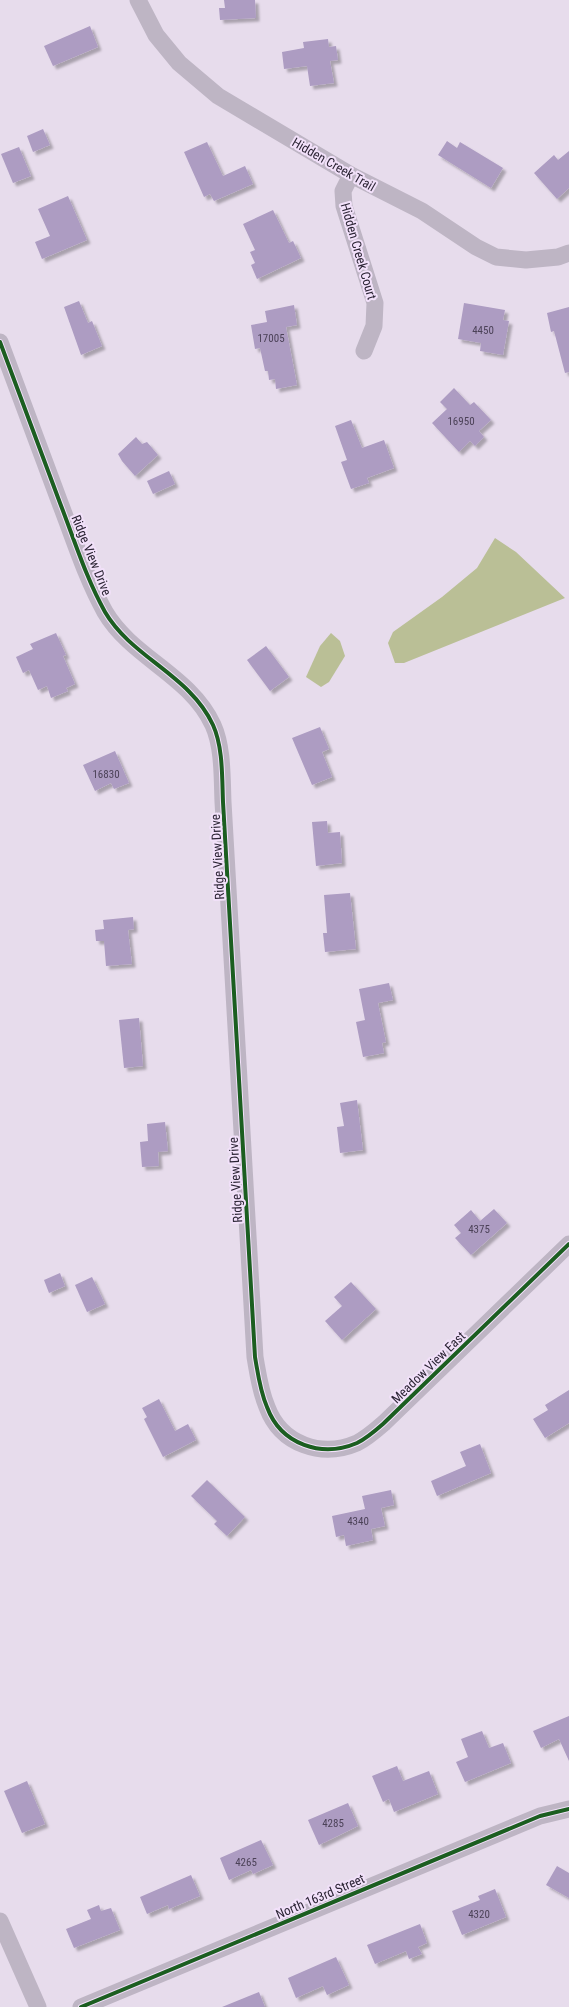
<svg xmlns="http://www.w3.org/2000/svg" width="569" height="2007" font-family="'Roboto Condensed',sans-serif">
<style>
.water{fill:#babf96}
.building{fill:#ad9cc2;filter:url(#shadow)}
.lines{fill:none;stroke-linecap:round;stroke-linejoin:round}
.minor{stroke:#beb5c4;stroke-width:17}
.cycleway-casing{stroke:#f2e1fa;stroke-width:6}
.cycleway{stroke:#1b5e20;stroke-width:4}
.labels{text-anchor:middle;stroke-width:4;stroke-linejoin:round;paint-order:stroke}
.number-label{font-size:11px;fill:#4c4258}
.street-label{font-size:13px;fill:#2b2434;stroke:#f2e1fa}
</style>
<defs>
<filter id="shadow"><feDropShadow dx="3.5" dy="3.5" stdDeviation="1" flood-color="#0004"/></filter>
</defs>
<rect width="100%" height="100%" fill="#e7dcec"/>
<!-- water -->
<g class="water">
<path d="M495 538 516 552 565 598 404 663H395L388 643 393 632 442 597 477 568Z"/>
<path d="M331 633 340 641 345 656 329 682 321 687 306 677 320 646Z"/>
</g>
<!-- building -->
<g class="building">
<path d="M224 0H255L256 18 220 20 219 8H225Z"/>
<path d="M90 26 98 47 53 66 44 46Z"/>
<path d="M328 39 329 47 336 46 338 60 330 61 334 83 310 86 307 66 284 69 282 52 304 48 303 42Z"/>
<path d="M43 129 50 145 33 152 27 136Z"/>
<path d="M447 141 457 148 460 142 503 168 491 188 438 155Z"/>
<path d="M207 142 223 176 245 166 253 184 214 201 210 194 204 197 184 152Z"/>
<path d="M19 147 31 176 13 183 1 154Z"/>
<path d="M569 151V188L557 199 534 173 554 155 558 160Z"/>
<path d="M68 196 87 240 42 259 35 242 50 236 38 209Z"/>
<path d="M273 210 289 243 293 241 301 258 257 279 251 265 255 263 250 252 255 250 243 224Z"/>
<path d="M79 301 88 323 92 321 102 346 81 355 64 307Z"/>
<path d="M464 303 505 310 503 320 509 321 503 355 480 351 481 343 458 339Z"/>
<path d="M294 305 297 325 286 327 297 385 276 389 275 379 269 380 268 371H265L260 348 255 349 251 325 267 322 265 311Z"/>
<path d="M569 307V372L565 373 554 331 551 332 547 313Z"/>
<path d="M454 388 470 405 474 402 491 420 479 431 484 437 475 446 470 441 459 452 432 423 447 409 440 402Z"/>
<path d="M351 420 362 448 384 440 394 468 367 478 369 483 351 489 341 462 347 460 335 426Z"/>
<path d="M136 437 142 444 147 442 158 455 135 476 122 461 118 454Z"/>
<path d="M169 471 175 484 153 494 147 481Z"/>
<path d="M56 633 66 655 63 656 75 684 66 688 68 691 51 698 47 686 38 690 29 670 23 673 16 657 33 649 30 644Z"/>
<path d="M266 646 289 677 270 691 247 660Z"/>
<path d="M320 727 329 749 322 752 332 777 312 785 292 738Z"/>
<path d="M115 751 129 783 114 789 111 783 95 791 83 765Z"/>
<path d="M327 821 328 833 340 832 342 863 316 866 312 822Z"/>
<path d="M350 893 356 949 325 952 323 933H327L324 895Z"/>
<path d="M133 917 134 929 128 930 132 964 106 966 104 941H96L95 930 104 929 103 920Z"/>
<path d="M389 983 393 1000 378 1003 386 1042 382 1043 384 1053 363 1057 356 1022 365 1020 359 989Z"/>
<path d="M139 1018 143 1066 124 1068 119 1020Z"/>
<path d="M357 1100 363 1150 340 1153 337 1127 344 1126 340 1103Z"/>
<path d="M165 1122 168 1151 158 1152 159 1166 142 1167 140 1142 148 1141 147 1124Z"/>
<path d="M494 1209 507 1223 471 1255 455 1238 461 1233 454 1225 471 1210 480 1221Z"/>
<path d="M60 1273 65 1286 49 1293 44 1280Z"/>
<path d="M92 1277 105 1304 87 1312 75 1285Z"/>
<path d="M351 1282 376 1309 342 1340 325 1321 342 1306 334 1297Z"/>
<path d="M569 1390V1423L545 1438 533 1419 548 1410 545 1405Z"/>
<path d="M159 1399 175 1431 188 1424 196 1440 163 1457 144 1419 147 1417 142 1408Z"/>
<path d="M480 1444 491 1473 437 1496 431 1481 466 1466 460 1452Z"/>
<path d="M207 1480 245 1517 227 1536 214 1524 217 1521 191 1496Z"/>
<path d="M391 1490 394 1505 381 1508 385 1526 371 1529 373 1540 346 1546 344 1535 336 1537 332 1516 365 1509 362 1496Z"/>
<path d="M569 1716V1761L559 1739 541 1748 533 1731Z"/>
<path d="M482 1731 489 1748 503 1743 511 1763 465 1782 456 1762 468 1757 461 1739Z"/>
<path d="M397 1766 403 1781 429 1771 438 1794 394 1812 389 1799 383 1802 372 1776Z"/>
<path d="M27 1781 45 1824 22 1833 4 1791Z"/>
<path d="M348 1803 358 1826 319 1845 308 1820Z"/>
<path d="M261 1840 273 1865 253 1874 251 1870 229 1880 220 1858Z"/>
<path d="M557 1866 569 1873V1898L546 1885Z"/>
<path d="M191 1875 200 1896 169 1909 168 1905 147 1914 140 1897Z"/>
<path d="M495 1889 506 1917 462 1935 452 1911 480 1900 478 1896Z"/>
<path d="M99 1905 101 1911 111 1908 120 1930 74 1948 66 1929 91 1919 87 1910Z"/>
<path d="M420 1924 427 1943 418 1947 422 1954 409 1959 406 1951 375 1964 367 1945Z"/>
<path d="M336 1957 349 1985 327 1995 323 1986 296 1998 288 1978Z"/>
<path d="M259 1992 265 2007H222Z"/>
</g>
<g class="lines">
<!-- minor -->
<g class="minor">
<path d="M138 0 156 35 179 63 218 96 351 175 422 211 476 247 496 257 526 260 558 257 569 253"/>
<path d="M351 175 343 191 344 206 375 303 374 326 364 351"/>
<path d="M0 342C20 395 40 449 60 503 74 539 86 578 105 612 132 658 190 675 213 725 223 747 222 777 223 802L255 1357C258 1374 260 1391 267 1407 281 1445 322 1458 357 1443 367 1438 376 1430 384 1423L569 1244"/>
<path d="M0 1921 38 2007"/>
<path d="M81 2007 540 1816 569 1809"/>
</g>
<!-- cycleway casing -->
<g class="cycleway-casing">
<g id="cycleway">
<path d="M0 342C20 395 40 449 60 503 74 539 86 578 105 612 132 658 190 675 213 725 223 747 222 777 223 802L255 1357C258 1374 260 1391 267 1407 281 1445 322 1458 357 1443 367 1438 376 1430 384 1423L569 1244"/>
<path d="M81 2007 540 1816 569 1809"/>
</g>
</g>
<!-- cycleway -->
<use href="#cycleway" class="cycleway"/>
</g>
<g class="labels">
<!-- number labels -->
<g class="number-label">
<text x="483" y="334">4450</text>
<text x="271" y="342">17005</text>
<text x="461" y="425">16950</text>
<text x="106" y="778">16830</text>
<text x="479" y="1233">4375</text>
<text x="358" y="1525">4340</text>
<text x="333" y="1827">4285</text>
<text x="246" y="1866">4265</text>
<text x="479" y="1918">4320</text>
</g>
<!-- street labels -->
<g class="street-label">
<text transform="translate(334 164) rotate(30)" y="5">Hidden Creek Trail</text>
<text transform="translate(359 251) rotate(74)" y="5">Hidden Creek Court</text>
<text transform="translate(92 555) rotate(68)" y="5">Ridge View Drive</text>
<text transform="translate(217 857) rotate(-93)" y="5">Ridge View Drive</text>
<text transform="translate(235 1180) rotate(-93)" y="5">Ridge View Drive</text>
<text transform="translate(428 1367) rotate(-44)" y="5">Meadow View East</text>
<text transform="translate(320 1896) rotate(-23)" y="5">North 163rd Street</text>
</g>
</g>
</svg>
